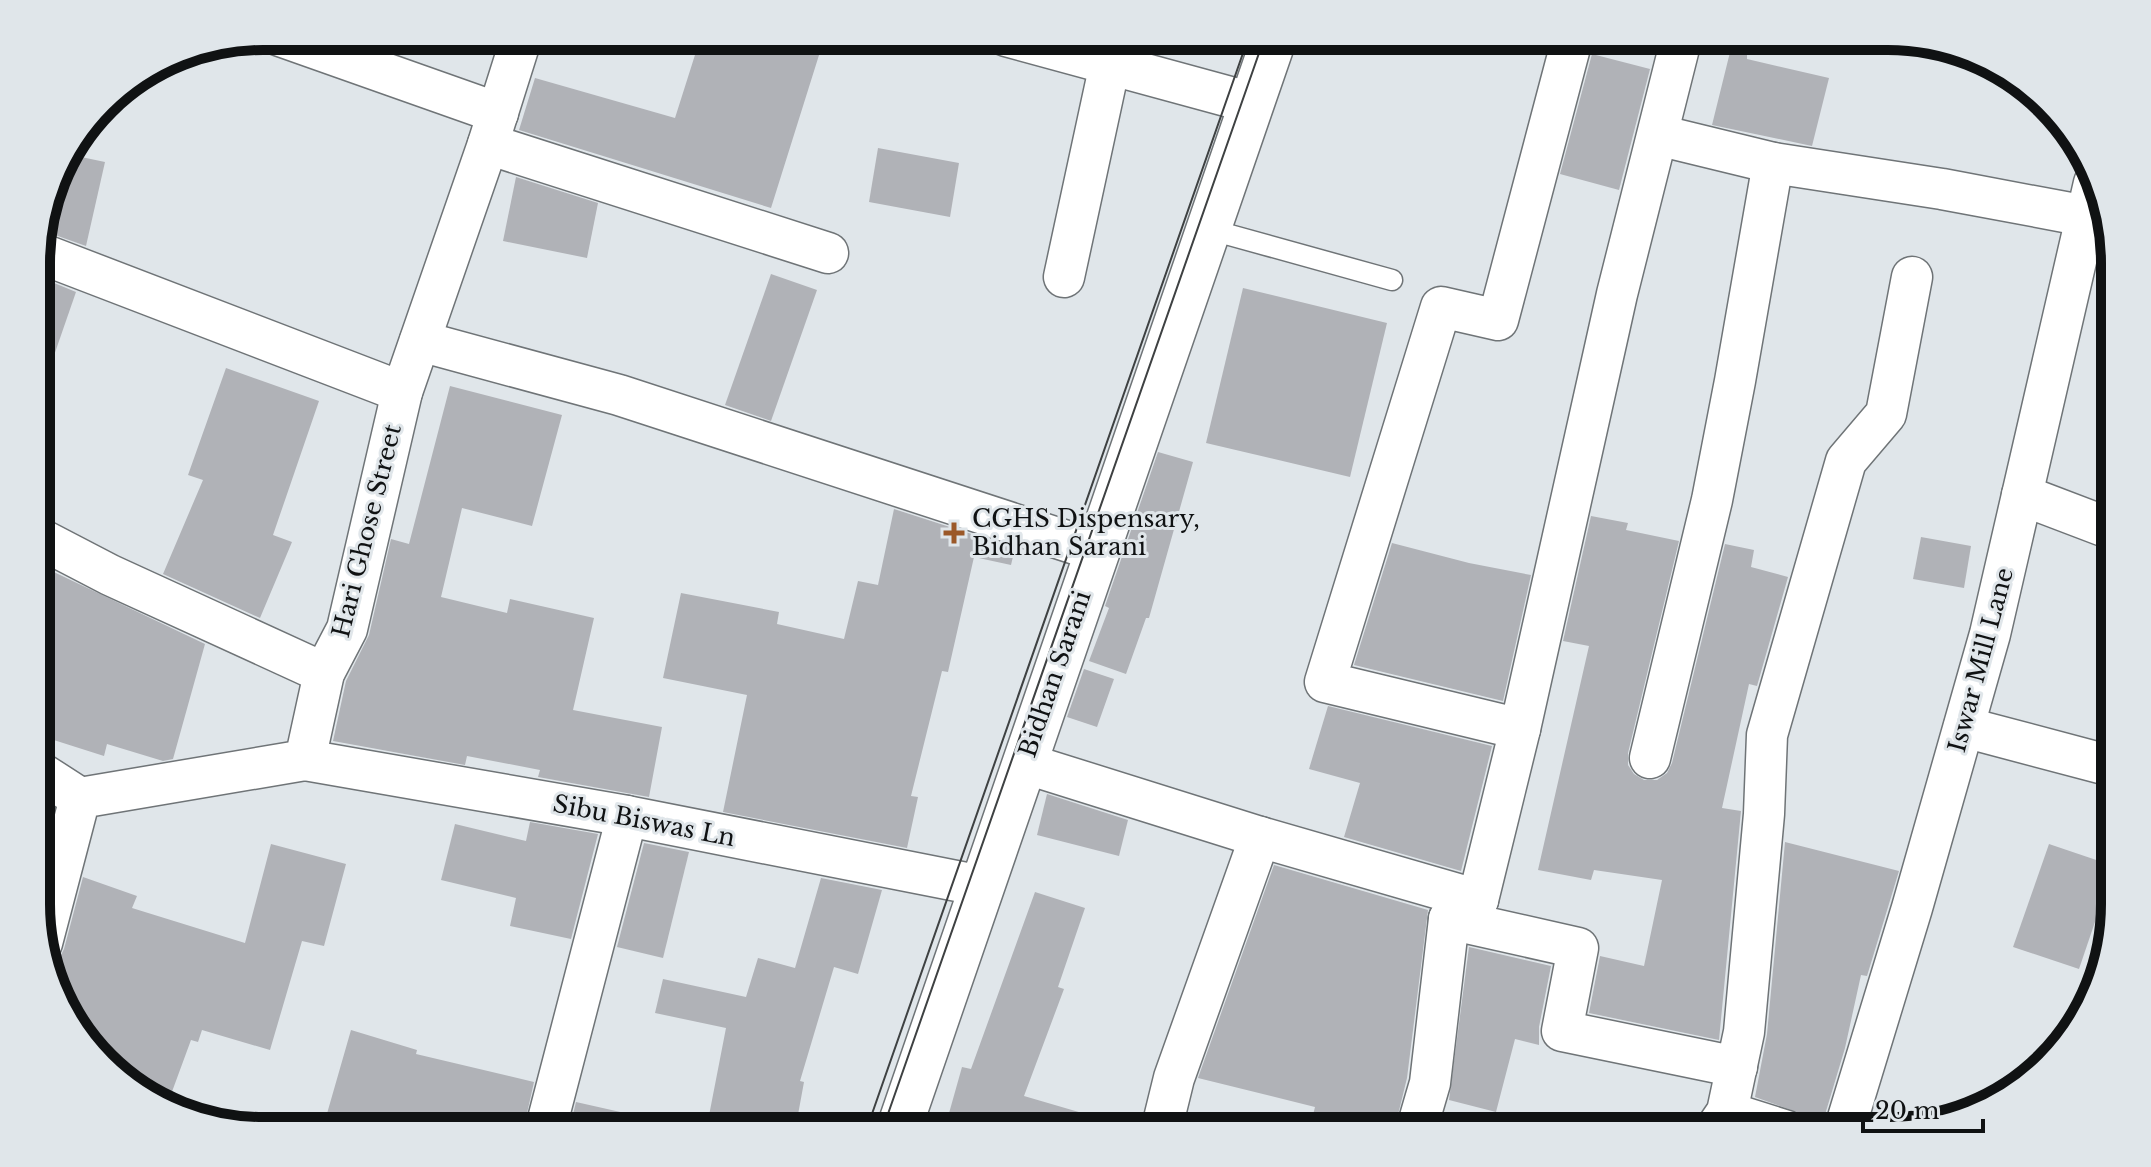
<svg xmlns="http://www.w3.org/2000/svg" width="2151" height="1167" font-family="'Libre Baskerville',serif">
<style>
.building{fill:#b0b2b7}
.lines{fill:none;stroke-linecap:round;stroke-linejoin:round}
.service-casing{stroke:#6f7477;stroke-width:23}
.minor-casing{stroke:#6f7477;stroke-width:43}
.secondary-casing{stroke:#6f7477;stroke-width:47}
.service{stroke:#fff;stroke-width:20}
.minor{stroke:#fff;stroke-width:40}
.secondary{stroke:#fff;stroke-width:44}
.tram{stroke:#3e4142;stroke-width:2}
.poi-dot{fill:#9b5828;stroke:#e0e6ea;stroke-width:3}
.labels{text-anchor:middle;stroke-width:6;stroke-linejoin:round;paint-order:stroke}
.poi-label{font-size:24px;fill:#101213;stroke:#e0e6ea;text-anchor:start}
.street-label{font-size:24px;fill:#101213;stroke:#e0e6ea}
.rim{fill:none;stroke:#101213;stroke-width:10}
</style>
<rect width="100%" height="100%" fill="#e0e6ea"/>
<!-- building -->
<g class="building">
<path d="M701 36H825L771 208 519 130 535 78 675 118Z"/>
<path d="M1734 36H1747V59L1829 78 1812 146 1712 125Z"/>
<path d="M1592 54 1650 69 1619 190 1560 174Z"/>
<path d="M878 148 959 163 950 217 869 202Z"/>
<path d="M67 154 105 162 86 246 41 230 59 163Z"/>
<path d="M516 177 598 203 587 258 503 241Z"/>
<path d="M771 274 817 290 771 421 725 405Z"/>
<path d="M37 276 76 292 41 393H37Z"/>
<path d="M1243 288 1387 323 1350 477 1206 443Z"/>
<path d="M226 368 319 401 273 535 292 542 260 618 163 574 203 480 188 475Z"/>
<path d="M450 386 562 415 532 526 462 508 441 597 507 613 510 599 594 618 573 710 662 727 649 797 538 777 540 770 467 756 465 765 333 741 346 681 369 635 391 539 409 544Z"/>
<path d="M1158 452 1193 462 1149 618H1146L1126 674 1089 661 1109 608 1105 606Z"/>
<path d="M894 509 1015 548 1011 565 974 557 948 672 942 671 911 796 918 797 907 848 723 812 747 695 663 678 681 593 779 612 777 624 844 639 858 581 878 585Z"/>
<path d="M1591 516 1628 523 1626 530 1679 541 1628 753V765L1634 774 1644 780H1657L1667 773 1672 763 1725 544 1754 550 1751 567 1788 577 1757 686 1749 684 1722 808 1741 811 1719 1040 1589 1013 1600 956 1644 966 1662 880 1594 870 1591 880 1538 870 1589 646 1563 641Z"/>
<path d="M1921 537 1971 546 1964 588 1913 579Z"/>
<path d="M1392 543 1469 563 1531 575 1503 701 1354 665Z"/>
<path d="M37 564 205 644 173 759 163 761 107 744 104 756 38 735Z"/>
<path d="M1084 669 1114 679 1097 727 1067 717Z"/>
<path d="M1328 706 1492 746 1461 871 1344 837 1360 783 1309 769Z"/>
<path d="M1047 794 1128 820 1119 856 1037 835Z"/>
<path d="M530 822 598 834 571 939 510 926 516 898 441 880 455 824 526 841Z"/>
<path d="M1785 842 1899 871 1867 976 1861 975 1845 1048 1824 1118 1800 1113 1755 1097 1767 1034Z"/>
<path d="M644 843 689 852 663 958 617 947Z"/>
<path d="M271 844 346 864 324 946 302 941 270 1050 202 1030 198 1042 191 1040 166 1108 162 1107 75 1030 50 964 59 959 64 949 83 877 137 896 132 908 245 943Z"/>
<path d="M2049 844 2114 866 2079 969 2013 947Z"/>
<path d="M1274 865 1428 910 1407 1078 1394 1131H1309L1315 1107 1198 1078Z"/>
<path d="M821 878 882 890 858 974 834 967 800 1081 804 1082 795 1131H706L726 1028 655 1013 663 979 746 997 758 958 795 968Z"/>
<path d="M1035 892 1085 908 1058 987 1064 989 1024 1096 1113 1122 1112 1131H944L962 1067 971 1069Z"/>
<path d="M1469 947 1551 966 1539 1027V1045L1515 1039 1496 1112 1449 1100Z"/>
<path d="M351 1030 417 1050 416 1054 534 1082 523 1131H322Z"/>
<path d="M576 1102 647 1118 646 1131H569Z"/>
</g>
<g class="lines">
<!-- service casing -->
<g class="service-casing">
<path id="service" d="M1208 229 1392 280"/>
</g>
<!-- minor casing -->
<g class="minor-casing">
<g id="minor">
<path d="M280 36 498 113"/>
<path d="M1006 36 1252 103"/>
<path d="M1658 135 1773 163 1942 189 2086 216"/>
<path d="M488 144 828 253"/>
<path d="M37 252 402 392"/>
<path d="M1064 277 1116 36"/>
<path d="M420 341 619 395 1097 551"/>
<path d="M2022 495 2114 530"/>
<path d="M37 537 110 575 324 673"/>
<path d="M1964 727 2115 767"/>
<path d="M1520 729 1325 682 1441 307 1498 320 1573 36"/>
<path d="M1650 758 1712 500 1735 381 1773 163"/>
<path d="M305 760 627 816 982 886"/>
<path d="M1024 763 1260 837 1478 900"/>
<path d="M38 771 80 798"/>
<path d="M1449 919 1578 948 1562 1031 1737 1067"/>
<path d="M42 943 80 798 305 760 324 673 347 629 402 392 488 144 522 36"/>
<path d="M1727 1112 1787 1131"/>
<path d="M545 1131 627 816"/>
<path d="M1161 1131 1174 1078 1260 837"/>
<path d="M1416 1131 1430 1083 1449 919 1478 900 1520 729 1617 294 1682 36"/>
<path d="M1714 1131 1727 1112 1744 1032 1764 814 1767 735 1846 461 1886 414 1912 277"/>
<path d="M1844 1131 1912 908 1990 634 2094 183"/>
</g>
</g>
<!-- secondary casing -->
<g class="secondary-casing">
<path id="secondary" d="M898 1131 1275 36"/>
</g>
<!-- service -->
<use href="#service" class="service"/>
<!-- minor -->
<use href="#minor" class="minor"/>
<!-- secondary -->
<use href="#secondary" class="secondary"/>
<!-- tram -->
<g class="tram">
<path d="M866 1131 1249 36"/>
<path d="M882 1131 1265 36"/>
</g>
</g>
<!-- markers -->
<path class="poi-dot" d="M950 521h8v8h8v8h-8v8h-8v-8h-8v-8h8z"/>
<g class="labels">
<!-- poi labels -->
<g class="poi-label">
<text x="972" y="527">CGHS Dispensary,<tspan x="972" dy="28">Bidhan Sarani</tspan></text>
</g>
<!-- street labels -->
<g class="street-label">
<text transform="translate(367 531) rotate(-76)" y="8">Hari Ghose Street</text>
<text transform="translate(1981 660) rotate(-75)" y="8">Iswar Mill Lane</text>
<text transform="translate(1055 674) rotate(-71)" y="8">Bidhan Sarani</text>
<text transform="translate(644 821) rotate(11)" y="8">Sibu Biswas Ln</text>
</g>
</g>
<!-- crop -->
<path d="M0 0H2151V1167H0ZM263 50H1888A213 213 0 0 1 2101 263V904A213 213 0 0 1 1888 1117H263A213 213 0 0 1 50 904V263A213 213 0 0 1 263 50Z" fill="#e0e6ea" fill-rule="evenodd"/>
<path class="rim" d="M263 50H1888A213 213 0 0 1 2101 263V904A213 213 0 0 1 1888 1117H263A213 213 0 0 1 50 904V263A213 213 0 0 1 263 50Z"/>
<!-- scale -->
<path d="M1863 1119v12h120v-12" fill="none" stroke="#101213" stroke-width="4"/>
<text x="1875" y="1119" font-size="24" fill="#101213" stroke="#e0e6ea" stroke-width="6" paint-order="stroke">20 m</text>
</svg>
